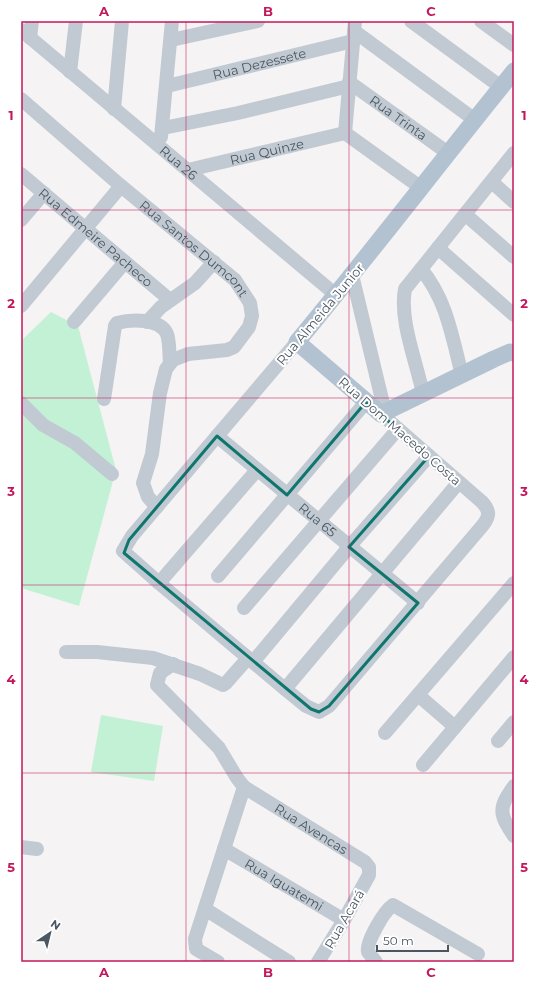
<svg xmlns="http://www.w3.org/2000/svg" width="535" height="983" font-family="Montserrat,sans-serif">
<style>
.green{fill:#c3f1d5}
.lines{fill:none;stroke-linecap:round;stroke-linejoin:round}
.minor{stroke:#c1cad2;stroke-width:14}
.major{stroke:#b3c2d1;stroke-width:17}
.marked{fill:none;stroke:#0f766e;stroke-width:3;stroke-linejoin:round}
.grid{fill:none;stroke:#c2185b;stroke-width:1;stroke-opacity:0.55}
.labels{text-anchor:middle;stroke-width:4;stroke-linejoin:round;paint-order:stroke}
.street-label{font-size:13px;fill:#4a5661;stroke:#fff}
.neatline{fill:none;stroke:#c2185b;stroke-width:1.5}
.grid-label{font-size:13px;text-anchor:middle;font-weight:bold;fill:#c2185b}
</style>
<rect width="100%" height="100%" fill="#f5f3f3"/>
<!-- green -->
<g class="green">
<path d="M51 312 78 326 116 470 79 606 21 588V341Z"/>
<path d="M101 715 163 726 154 781 91 772Z"/>
</g>
<g class="lines">
<!-- minor -->
<g class="minor">
<path d="M411 21 501 87"/>
<path d="M481 21 514 45"/>
<path id="s1" d="M21 30 336 295"/>
<path d="M354 31 475 120"/>
<path d="M30 38 32 21"/>
<path d="M171 40 258 21"/>
<path d="M70 72 76 21"/>
<path id="s2" d="M349 82 448 153"/>
<path id="s3" d="M167 86 353 41"/>
<path id="s4" d="M21 99 121 186 235 280 250 303 252 316 249 327 234 347 227 350 188 354 173 360 166 369 160 393 152 454 143 483 148 497 157 507"/>
<path d="M114 109 122 21"/>
<path d="M163 128 238 113 349 86"/>
<path d="M345 133 355 21"/>
<path d="M345 133 420 187"/>
<path d="M161 137 172 21"/>
<path id="s5" d="M188 170 345 133"/>
<path id="s6" d="M21 174 170 300"/>
<path d="M492 182 514 202"/>
<path d="M466 215 514 257"/>
<path d="M21 220 44 193"/>
<path d="M438 248 514 315"/>
<path d="M421 269C447 300 452 337 462 375"/>
<path d="M352 275 385 412"/>
<path d="M21 306 121 186"/>
<path d="M74 322 125 262"/>
<path d="M147 322 161 307 195 283 214 262"/>
<path d="M297 342 132 536 123 551 159 583 285 689 306 706 319 712 329 706 483 525C490 516 490 511 482 502L381 414"/>
<path d="M423 394C417 363 399 321 405 289L514 153"/>
<path d="M104 399 115 326 117 323C131 319 160 318 167 334 170 343 169 354 170 363"/>
<path d="M21 403 43 425 75 443 112 474"/>
<path id="s7" d="M217 436 418 603"/>
<path d="M218 576 366 402"/>
<path d="M159 583 257 470"/>
<path d="M244 608 398 429"/>
<path d="M66 652H97L153 658 200 674 223 685 226 683 248 658"/>
<path d="M253 662 349 547 429 456"/>
<path id="s8" d="M173 664 160 673 157 685 219 748 237 778 244 787 365 862 369 867V875L344 920 318 962"/>
<path d="M285 689 459 482"/>
<path d="M418 695 455 727"/>
<path d="M385 733 514 583"/>
<path d="M498 741 514 722"/>
<path d="M423 765 514 657"/>
<path d="M514 786C498 808 499 814 514 836"/>
<path d="M21 847 37 849"/>
<path id="s9" d="M224 849 344 920"/>
<path d="M205 909 289 962"/>
<path d="M218 962 196 949 195 939 244 787"/>
<path d="M376 962 368 952C366 942 384 911 393 905L478 954"/>
</g>
<!-- major -->
<path class="major" d="M514 71C441 161 371 253 297 342L381 414 494 359 510 352 514 353"/>
</g>
<!-- marked area -->
<path class="marked" d="M366 402 429 456 349 547 418 603 329 706 319 712 311 709 124 553 129 540 217 436 287 495Z"/>
<!-- grid -->
<path class="grid" d="M186 21V962M349 21V962M21 210H514M21 398H514M21 585H514M21 773H514"/>
<g class="labels">
<!-- street labels -->
<g class="street-label">
<text dy="5" stroke="none"><textPath href="#s3" startOffset="95">Rua Dezessete</textPath></text>
<text dy="5" stroke="none"><textPath href="#s2" startOffset="61">Rua Trinta</textPath></text>
<text dy="5" stroke="none"><textPath href="#s5" startOffset="81">Rua Quinze</textPath></text>
<text dy="5" stroke="none"><textPath href="#s1" startOffset="206">Rua 26</textPath></text>
<text dy="5" stroke="none"><textPath href="#s6" startOffset="98">Rua Edmeire Pacheco</textPath></text>
<text dy="5" stroke="none"><textPath href="#s4" startOffset="229">Rua Santos Dumcont</textPath></text>
<text transform="translate(320 314) rotate(-50)" y="5">Rua Almeida Junior</text>
<text transform="translate(400 431) rotate(41)" y="5">Rua Dom Macedo Costa</text>
<text dy="5" stroke="none"><textPath href="#s7" startOffset="131">Rua 65</textPath></text>
<text dy="5" stroke="none"><textPath href="#s8" startOffset="242">Rua Avencas</textPath></text>
<text dy="5" stroke="none"><textPath href="#s9" startOffset="70">Rua Iguatemi</textPath></text>
<text transform="translate(344 919) rotate(-60)" y="5">Rua Acará</text>
</g>
</g>
<!-- border -->
<rect width="535" height="983" fill="none" stroke="#ffffff" stroke-width="44"/>
<!-- north arrow -->
<g transform="translate(50 933) rotate(35)" stroke="#ffffff" stroke-width="3" paint-order="stroke">
<path d="M0-3L7 15L0 10L-7 15Z" fill="#4a5661"/>
<text y="-6" font-size="11" font-weight="bold" text-anchor="middle" fill="#4a5661">N</text>
</g>
<!-- scale -->
<path d="M377 945v6h71v-6" fill="none" stroke="#4a5661" stroke-width="2"/>
<text x="383" y="945" font-size="12" fill="#4a5661" stroke="#ffffff" stroke-width="3" paint-order="stroke">50 m</text>
<rect x="22" y="22" width="491" height="939" class="neatline"/>
<g class="grid-label">
<text x="104" y="16">A</text>
<text x="268" y="16">B</text>
<text x="431" y="16">C</text>
<text x="11" y="120">1</text>
<text x="524" y="120">1</text>
<text x="11" y="308">2</text>
<text x="524" y="308">2</text>
<text x="11" y="496">3</text>
<text x="524" y="496">3</text>
<text x="11" y="684">4</text>
<text x="524" y="684">4</text>
<text x="11" y="872">5</text>
<text x="524" y="872">5</text>
<text x="104" y="977">A</text>
<text x="268" y="977">B</text>
<text x="431" y="977">C</text>
</g>
</svg>
